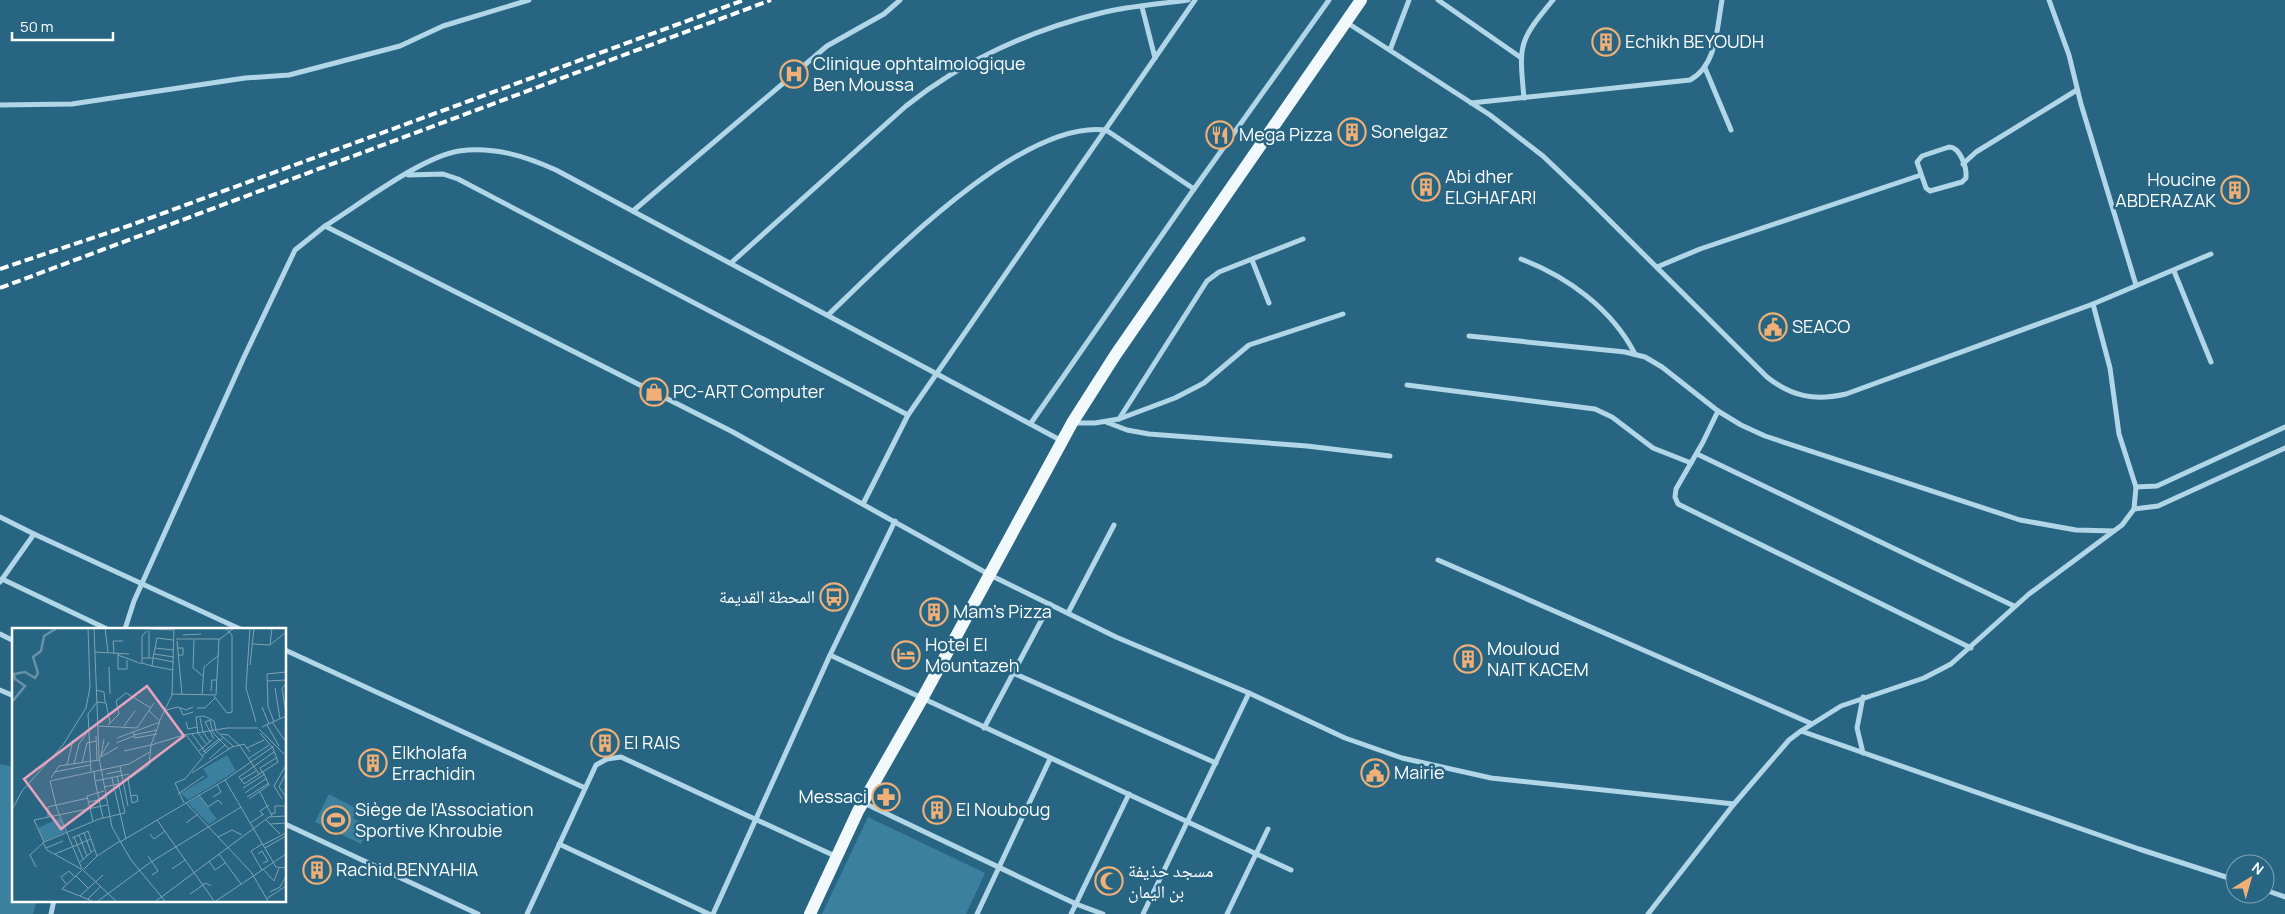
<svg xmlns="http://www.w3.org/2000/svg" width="2285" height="914" font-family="Manrope,'Noto Naskh Arabic',sans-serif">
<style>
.green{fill:#3c809f}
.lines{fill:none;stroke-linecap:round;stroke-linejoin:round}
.minor{stroke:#b0d6e7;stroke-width:5}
.primary{stroke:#f1f9fd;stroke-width:12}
.rail{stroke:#fff;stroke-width:4;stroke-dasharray:9 4;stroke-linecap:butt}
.labels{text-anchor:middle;stroke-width:5;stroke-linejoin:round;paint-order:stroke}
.poi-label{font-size:18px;fill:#fff;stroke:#276582;text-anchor:start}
.inset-river{fill:none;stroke:#6791a5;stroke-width:2.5}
.inset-road{fill:none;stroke:#7da3b4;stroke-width:1}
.view{fill:#e7a3bd;fill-opacity:0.15;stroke:#e7a3bd;stroke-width:2.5}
.inset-edge{fill:none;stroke:#fff;stroke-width:2.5}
</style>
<rect width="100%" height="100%" fill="#276582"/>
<!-- green -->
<g class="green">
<path d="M0 764 14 767V900H37L33 914H0Z"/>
<path d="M329 794 357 809 353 818 370 826 361 844 315 822Z"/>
<path d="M868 817 985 873 966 914H822Z"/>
</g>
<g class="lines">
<!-- minor -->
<g class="minor">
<path d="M1438 0 1520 57"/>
<path d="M2049 0 2069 55 2081 104 2136 285"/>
<path d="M1142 7 1155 58"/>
<path d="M1346 22 1490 115 1543 156 1587 198 1767 377C1792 397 1815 401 1846 394L2093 304 2211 254"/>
<path d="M1390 50 1409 0"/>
<path d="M1705 68 1731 130"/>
<path d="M1524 98C1519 44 1518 42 1553 0"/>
<path d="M1471 103 1690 80C1717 66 1717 27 1722 0"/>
<path d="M0 105 72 104 245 78 289 75 400 46 443 26 529 0"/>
<path d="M1949 147C1960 147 1967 167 1966 178L1962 182 1930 191 1926 188 1917 162 1922 156Z"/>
<path d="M1963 164 1976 152 2077 90"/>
<path d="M408 175 443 174 458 179 908 415"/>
<path d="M633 211 827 46 884 14 900 0"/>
<path d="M325 226C359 205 421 157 459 151 493 146 525 156 556 170L1062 441"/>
<path d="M1521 259C1568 277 1612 309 1635 354"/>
<path d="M1252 260 1269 303"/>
<path d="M731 263 906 106C962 61 1031 30 1101 13 1129 6 1160 4 1188 0"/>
<path d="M1657 267 1700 249 1921 175"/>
<path d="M2174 271 2211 362"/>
<path d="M828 315C887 259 1021 119 1106 130L1194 189"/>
<path d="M1469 336 1625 352 1645 357 1662 367 1718 411 1741 425 1765 436 2020 520 2076 530 2114 531"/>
<path d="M1407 385 1595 409 1612 417 1653 448 1691 463"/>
<path d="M1718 411 1703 442 1676 489 1675 497 1678 504 1971 648"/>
<path d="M1119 419 1207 281 1219 272 1303 239"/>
<path d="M1106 422 1127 430 1149 434 1307 446 1390 456"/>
<path d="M1031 423 1194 189 1329 0"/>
<path d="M1073 423H1095L1119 419 1175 398 1204 383 1249 345 1343 314"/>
<path d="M1697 454 2014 606"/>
<path d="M2136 487 2157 486 2285 427"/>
<path d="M863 504 908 415 1195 0"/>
<path d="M2134 509 2158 506 2285 448"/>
<path d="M0 517 34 534"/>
<path d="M895 521 830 655 1291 870"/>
<path d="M1438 560 1810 723"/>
<path d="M2 579 107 629"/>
<path d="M0 582 34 534 240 629"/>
<path d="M1068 613 1114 525"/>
<path d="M125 629 134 601 244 357 295 250 325 226 731 431 990 575 1116 637 1249 693 1345 738 1402 758 1491 778 1734 804"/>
<path d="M0 634 14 641"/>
<path d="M285 650 585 788"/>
<path d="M1013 673 1216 763"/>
<path d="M0 690 14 696"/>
<path d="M1863 697 1857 728 1863 753"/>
<path d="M984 728 1050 604"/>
<path d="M1801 731 2139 849 2235 880"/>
<path d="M864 803 1076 904 1103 914"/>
<path d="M285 824 478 914"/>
<path d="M559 844 709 914"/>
<path d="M2265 890 2285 897"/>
<path d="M51 914 54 900"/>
<path d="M527 914 596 765 607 759 621 757 835 856"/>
<path d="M713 914 830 655"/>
<path d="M977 914 1050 759"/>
<path d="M1071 914 1129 794"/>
<path d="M1143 914 1249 693"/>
<path d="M1227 914 1268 829"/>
<path d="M1648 914 1734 804 1789 740 1801 731 1841 706 1924 678 1951 664 2029 594 2122 525 2134 509 2136 487 2119 434 2110 368 2093 304"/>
</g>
<!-- primary -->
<path class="primary" d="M810 914 858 811 922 699 1072 423 1116 354 1361 0"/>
<!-- rail -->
<g class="rail">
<path d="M0 269 131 225 744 0"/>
<path d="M0 288 771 0"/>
</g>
</g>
<!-- icons -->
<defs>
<g id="building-ring" transform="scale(1.4375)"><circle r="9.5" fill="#276582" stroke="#efaf76" stroke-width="1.5"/><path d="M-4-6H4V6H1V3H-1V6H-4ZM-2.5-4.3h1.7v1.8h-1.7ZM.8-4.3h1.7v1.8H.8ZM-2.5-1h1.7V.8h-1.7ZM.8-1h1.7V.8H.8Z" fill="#efaf76"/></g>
<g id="hospital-ring" transform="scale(1.4375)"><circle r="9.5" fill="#276582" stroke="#efaf76" stroke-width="1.5"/><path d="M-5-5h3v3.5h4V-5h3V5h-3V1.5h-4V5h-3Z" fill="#efaf76"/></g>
<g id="restaurant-ring" transform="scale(1.4375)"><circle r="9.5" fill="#276582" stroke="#efaf76" stroke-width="1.5"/><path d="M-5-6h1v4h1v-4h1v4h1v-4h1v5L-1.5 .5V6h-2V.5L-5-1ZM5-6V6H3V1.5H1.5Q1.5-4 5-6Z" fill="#efaf76"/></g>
<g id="civic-ring" transform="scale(1.4375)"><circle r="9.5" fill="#276582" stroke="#efaf76" stroke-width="1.5"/><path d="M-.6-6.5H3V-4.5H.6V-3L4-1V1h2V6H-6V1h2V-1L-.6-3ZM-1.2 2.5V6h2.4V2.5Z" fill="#efaf76"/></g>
<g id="shop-ring" transform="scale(1.4375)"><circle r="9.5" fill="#276582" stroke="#efaf76" stroke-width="1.5"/><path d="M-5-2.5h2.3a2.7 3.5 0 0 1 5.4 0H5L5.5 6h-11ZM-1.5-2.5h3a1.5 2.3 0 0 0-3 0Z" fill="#efaf76"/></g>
<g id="bus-ring" transform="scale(1.4375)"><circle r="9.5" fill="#276582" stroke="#efaf76" stroke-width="1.5"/><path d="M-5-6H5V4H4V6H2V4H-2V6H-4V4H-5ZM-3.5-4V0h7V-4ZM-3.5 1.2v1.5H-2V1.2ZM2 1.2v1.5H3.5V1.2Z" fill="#efaf76"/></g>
<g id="hotel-ring" transform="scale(1.4375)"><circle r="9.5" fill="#276582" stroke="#efaf76" stroke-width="1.5"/><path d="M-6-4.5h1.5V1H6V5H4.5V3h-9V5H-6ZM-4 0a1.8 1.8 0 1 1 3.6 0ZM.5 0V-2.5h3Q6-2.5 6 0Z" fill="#efaf76"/></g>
<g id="pharmacy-ring" transform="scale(1.4375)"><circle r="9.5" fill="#276582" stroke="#efaf76" stroke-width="1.5"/><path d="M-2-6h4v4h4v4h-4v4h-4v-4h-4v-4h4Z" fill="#efaf76"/></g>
<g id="stadium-ring" transform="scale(1.4375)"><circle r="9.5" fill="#276582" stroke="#efaf76" stroke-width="1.5"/><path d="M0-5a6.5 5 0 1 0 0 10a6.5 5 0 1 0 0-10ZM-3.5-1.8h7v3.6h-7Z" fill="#efaf76"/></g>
<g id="mosque-ring" transform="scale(1.4375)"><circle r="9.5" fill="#276582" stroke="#efaf76" stroke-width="1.5"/><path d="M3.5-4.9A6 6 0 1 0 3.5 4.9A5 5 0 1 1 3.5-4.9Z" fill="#efaf76"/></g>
</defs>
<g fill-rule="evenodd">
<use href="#building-ring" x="1606" y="42"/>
<use href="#hospital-ring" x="794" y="74"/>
<use href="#building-ring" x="1352" y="132"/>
<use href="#restaurant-ring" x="1220" y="135"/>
<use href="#building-ring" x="1426" y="187"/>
<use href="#building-ring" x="2235" y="190"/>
<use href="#civic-ring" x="1773" y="327"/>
<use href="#shop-ring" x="654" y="392"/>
<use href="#bus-ring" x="834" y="597"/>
<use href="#building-ring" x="934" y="612"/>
<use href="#hotel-ring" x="906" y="655"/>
<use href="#building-ring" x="1468" y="659"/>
<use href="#building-ring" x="605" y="743"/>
<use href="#building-ring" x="373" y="763"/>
<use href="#civic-ring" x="1375" y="773"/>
<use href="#pharmacy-ring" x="886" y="797"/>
<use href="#building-ring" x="937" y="810"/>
<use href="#stadium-ring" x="336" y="820"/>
<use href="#building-ring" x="317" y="870"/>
<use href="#mosque-ring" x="1109" y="881"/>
</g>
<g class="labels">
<!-- poi labels -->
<g class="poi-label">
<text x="1625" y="48">Echikh BEYOUDH</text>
<text x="813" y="70">Clinique ophtalmologique<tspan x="813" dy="21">Ben Moussa</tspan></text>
<text x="1371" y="138">Sonelgaz</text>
<text x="1239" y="141">Mega Pizza</text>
<text x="1445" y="183">Abi dher<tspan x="1445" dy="21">ELGHAFARI</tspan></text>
<text x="2216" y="186" text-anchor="end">Houcine<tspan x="2216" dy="21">ABDERAZAK</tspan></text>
<text x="1792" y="333">SEACO</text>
<text x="673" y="398">PC-ART Computer</text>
<text x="815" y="603" text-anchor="end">المحطة القديمة</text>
<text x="953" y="618">Mam's Pizza</text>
<text x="925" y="651">Hotel El<tspan x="925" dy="21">Mountazeh</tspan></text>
<text x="1487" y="655">Mouloud<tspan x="1487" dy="21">NAIT KACEM</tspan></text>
<text x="624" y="749">El RAIS</text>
<text x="392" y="759">Elkholafa<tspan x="392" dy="21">Errachidin</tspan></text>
<text x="1394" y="779">Mairie</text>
<text x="867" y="803" text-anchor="end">Messaci</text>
<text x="355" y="816">Siège de l'Association<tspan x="355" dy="21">Sportive Khroubie</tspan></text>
<text x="956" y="816">El Nouboug</text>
<text x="336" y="876">Rachid BENYAHIA</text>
<text x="1128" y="877">مسجد حذيفة<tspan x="1128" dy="21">بن اليمان</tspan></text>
</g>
</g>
<!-- overview -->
<g transform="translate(12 628)">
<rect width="274" height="274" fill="#276582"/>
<path d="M215 127 224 143 176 172 169 165 196 149 191 141ZM187 168 205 191 197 196 176 175ZM48 190 53 204 32 213 26 200Z" fill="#3c809f"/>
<path class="inset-river" d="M0 74 13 58 3 51 2 46 13 44 23 50 26 45 21 29 29 23 32 8 45 0"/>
<path class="inset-road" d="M82 0 87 129 100 199 119 232 153 273M93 0 96 24M115 0 161 2M238 0 234 60 244 94M135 3 130 8V35L140 38M137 3V30M171 7 189 6M164 11H208L222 0M182 12 181 40 191 48M165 13 170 67M241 16 258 17 274 4M258 17 260 0M143 20 161 22M165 20H171V27H166M83 24 117 26M102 25 101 13H111M106 25V41H115V32M142 26 162 29M106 27 130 36M130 30H141L145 10 161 12M238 37 242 0M97 39 98 66M161 42 140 38 141 30 162 34M256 53 274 52M274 56 270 60 274 86M263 60 268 91M84 62 92 64 93 74M199 63 200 52H205M159 66 204 67 207 11M190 67 192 39 207 27M202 68 215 85 220 84V7L213 0M250 79 257 96M168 80 171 87 181 84M185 80H193L203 70M154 82 166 79 174 82 181 79M184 89 186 105 195 117M184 89 192 88 202 93 204 102M188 90 191 104 198 114M148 92 160 67 162 0M198 92 201 105 217 121M198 92 193 94 202 111M174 94 176 101 185 99M260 94 274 114M262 94 256 78 255 46 274 44M96 97 107 86 104 73 114 65 139 80M255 97 267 118M86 98 125 100 142 75M112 98 123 83M250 99 274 88M247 101 272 126M203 102 221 118M121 104 123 110 145 106M248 105 261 120 266 134 232 156 227 149 262 124M180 106 194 125M209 106 216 107 228 118M122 107 145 102M84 108 85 132M105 110 148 94M104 115 122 108M139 117 172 107 215 100H246M228 118 247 146M235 120 252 112M112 123 139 117M187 123 200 112M191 124 207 111M89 128 92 111M190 128 212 109M89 129 106 119M88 130 97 114M197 131 213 117M236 131 257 117M70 135 75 115 84 113M62 136 67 116 76 103M55 137 61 112M108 138 116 178M79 143 76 86 85 74 94 75 98 95M82 143 83 153 117 146M42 144 78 137M250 144 248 140 264 130M180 145 220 119 232 116 238 124M274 145 267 159 274 169M94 146 109 143M39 150 47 138 87 132M100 150 114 211M116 151 120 175M213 152 264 239 274 240M229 152 244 143M83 153 91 190M92 159 111 155 137 137 139 117 148 93 137 83M231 160 253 146M248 164 260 188M233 165 255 150M166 166 192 148M187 167 196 179 206 172 210 176M119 168 125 167 126 173 120 175M201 169 209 164 205 157M235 169 257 155M237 171 257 157 251 144M270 171 262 158 274 137M77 174 94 170M172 175 163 155 173 151 191 129 174 107M174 175 239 244 256 273M0 182 10 163 51 117 74 80 78 59 76 0M259 186 263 185V178H273V186M251 187 248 183 257 177M36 189V179L76 170M145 192 202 273M254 192 268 206M81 193 75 168 92 163M174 195 186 186M238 195 252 186M259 196 274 195M72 205 79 224M138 206 142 211 153 203M67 207 75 228M62 209 71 231M206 209 220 202 230 207M60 210 76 203 85 228M32 214 22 192 95 177M108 214 213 152 262 118M31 215 35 222 69 241M251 217 274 205M34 220 51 213M253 220 274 208M43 226 79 211M207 226 229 256M246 226 250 223 256 233 251 235M136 228 146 243 140 247M197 233 203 242 213 235M67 235 83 221M24 239 18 227 32 214 87 191 113 185 105 148M72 241 85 228 108 213M160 241 173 232M251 241 262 253 267 240M250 242 239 223 250 216M64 248 76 260M54 256 49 249 57 243 63 249M258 264 268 259 274 248M178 266 194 255 199 258M68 268 50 261 70 242M76 271 89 258M254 271 274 258M80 273 68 268 91 247M86 273 139 234 229 179M104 273 70 241 45 181 38 153 117 136 138 124M144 273 257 189 274 188M204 273 274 226"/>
<path class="view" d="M135 58 172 108 49 201 12 151Z"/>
<rect width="274" height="274" class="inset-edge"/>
</g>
<!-- north arrow -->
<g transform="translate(2250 879) rotate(37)"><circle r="24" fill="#276582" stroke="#7da3b4"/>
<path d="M0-4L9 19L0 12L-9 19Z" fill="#efaf76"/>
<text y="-8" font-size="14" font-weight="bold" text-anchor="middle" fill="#ffffff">N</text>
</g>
<!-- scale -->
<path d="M12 32v8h101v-8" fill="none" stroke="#ffffff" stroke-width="2.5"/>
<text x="20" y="32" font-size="15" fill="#ffffff" stroke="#276582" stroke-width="4" paint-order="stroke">50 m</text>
</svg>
